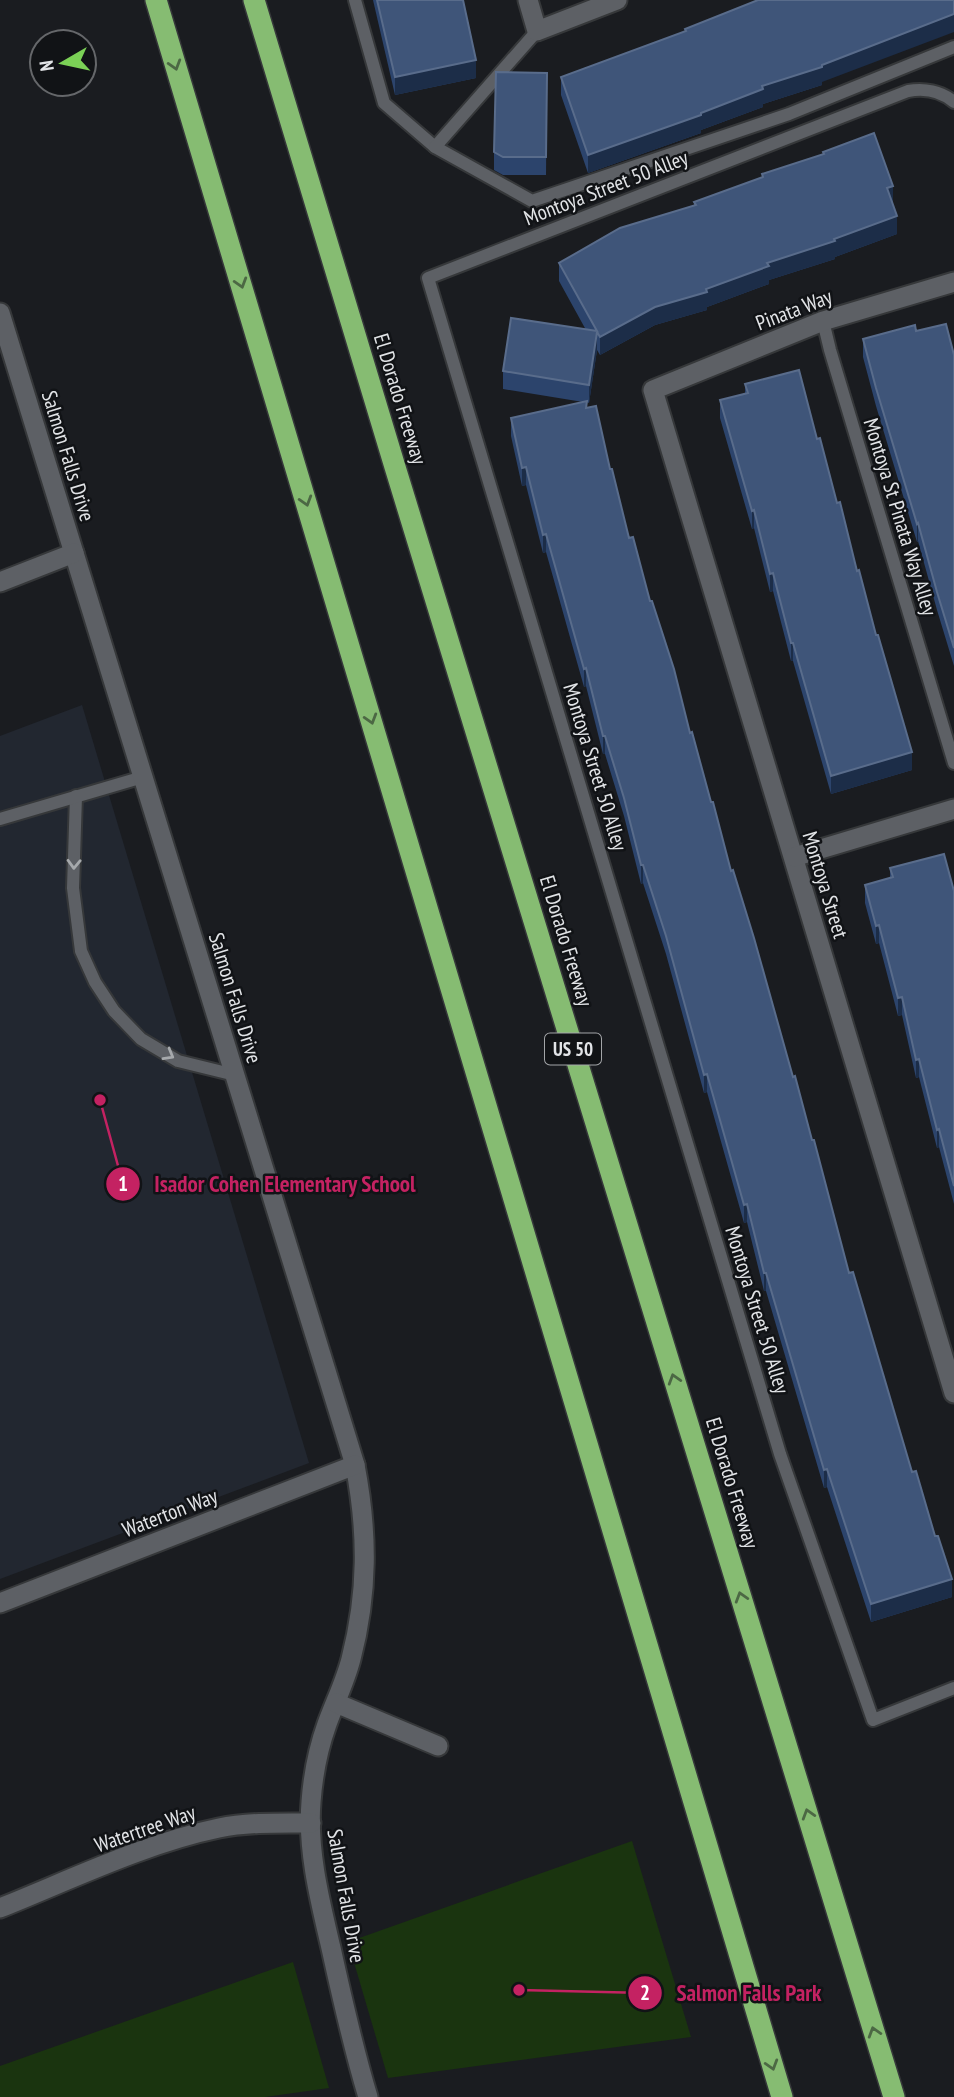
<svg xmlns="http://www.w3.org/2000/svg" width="954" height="2097" font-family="'PT Sans Narrow',sans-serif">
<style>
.built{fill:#222730}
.green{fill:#1a340f}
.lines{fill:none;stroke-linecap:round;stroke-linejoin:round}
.service-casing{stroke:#36383a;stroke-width:16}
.minor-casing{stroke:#36383a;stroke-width:23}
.motorway-casing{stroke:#36383a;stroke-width:24}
.service{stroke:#5d6065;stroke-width:12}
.minor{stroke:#5d6065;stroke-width:19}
.motorway{stroke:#86bc72;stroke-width:21}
.wall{fill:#2c446c}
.shaded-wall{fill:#1c2d48}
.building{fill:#3f5579;stroke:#596c8b;stroke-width:2}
.oneway{stroke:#4c6844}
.oneway2{stroke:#a6a9ac}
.labels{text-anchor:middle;stroke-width:5;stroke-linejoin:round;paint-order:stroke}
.shield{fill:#111316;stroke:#a3a5a8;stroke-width:2}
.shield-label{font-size:19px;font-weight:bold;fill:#e2e4e7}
.street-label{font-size:21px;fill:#e2e4e7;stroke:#111316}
.leader{fill:none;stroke:#c42262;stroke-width:2.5}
.callout-dot{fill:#c42262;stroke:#111316;stroke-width:2.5}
.mark-label{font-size:21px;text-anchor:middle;font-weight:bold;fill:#fff}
.callout-label{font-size:23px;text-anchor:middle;font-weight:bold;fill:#c42262;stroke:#111316;stroke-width:5;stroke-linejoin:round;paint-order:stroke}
</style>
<rect width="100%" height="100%" fill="#1a1c20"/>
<!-- built -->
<path class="built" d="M82 705 309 1463 0 1579V736Z"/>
<!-- green -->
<g class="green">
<path d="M632 1841 691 2037 388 2078 348 1942Z"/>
<path d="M293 1962 329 2088 265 2097H0V2066Z"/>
</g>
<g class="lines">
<!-- service casing -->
<g class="service-casing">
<g id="service">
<path d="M355 0 384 103 435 147"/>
<path d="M537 31 435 147 532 201 789 114 954 47"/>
<path d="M954 102C941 91 924 88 908 91L428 278 780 1454 873 1720 954 1688"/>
<path d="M823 321 830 350 954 763"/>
<path d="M76 796 73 888 81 951 95 982 114 1011 141 1039 178 1061 235 1075"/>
<path d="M0 819 143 777"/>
</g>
</g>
<!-- minor casing -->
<g class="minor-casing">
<g id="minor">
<path d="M528 0 537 31 617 0"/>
<path d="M954 282 823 321 653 390 954 1393"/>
<path d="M0 313 355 1465C368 1533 368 1593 351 1659 345 1682 335 1702 327 1724 318 1749 313 1775 311 1802 307 1850 320 1901 331 1948 342 1998 353 2048 368 2097"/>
<path d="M0 582 74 553"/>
<path d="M794 857 954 809"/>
<path d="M0 1603 355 1465"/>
<path d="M336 1703 438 1746"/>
<path d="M0 1908C70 1880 146 1843 219 1828 248 1822 281 1823 311 1823"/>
</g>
</g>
<!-- motorway casing -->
<g class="motorway-casing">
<g id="motorway">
<path d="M156 0 782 2097"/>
<path d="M254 0 395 467 894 2097"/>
</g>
</g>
<!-- service -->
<use href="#service" class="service"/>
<!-- minor -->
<use href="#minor" class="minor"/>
<!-- motorway -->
<use href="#motorway" class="motorway"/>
</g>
<!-- wall -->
<g class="wall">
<path d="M373 0H463L476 78 395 95Z"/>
<path d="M685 29 822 82V85L763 104V107L701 130V133L588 173 561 95V77L685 32Z"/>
<path d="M547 73 546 175H503L494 170V152Z"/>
<path d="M823 152 893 204 897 234 835 257V259L769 280V284L707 307V310L655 325 600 355 597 350 589 403 587 402V408L610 469 629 538 690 733 812 1140 849 1273 952 1597 871 1622 827 1487 824 1488 766 1291H764L747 1222 744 1223 707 1092 704 1093 666 954 643 883 641 884 624 816 605 754H603L586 686 584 687 546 552 543 553 526 485 522 486 511 436V418L583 402 503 389V371L586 330 559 281V263L694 206V202L762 178V174L823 155Z"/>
<path d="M916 331 954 355V666L937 610 918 541 917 542 876 406 863 357V339Z"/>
<path d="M745 384 817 439 857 571 912 770 831 794 793 661H791L773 591 770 592 754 528 752 529 720 418V400L745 394Z"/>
<path d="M890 868 954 891V1204L939 1147 937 1148 919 1077 916 1078 902 1015 898 1016 879 943 876 944 865 903V885L890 878Z"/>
</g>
<!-- shaded-wall -->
<g class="shaded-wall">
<path d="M954 14V32L822 82V85L763 104V107L701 130V133L588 173V155L701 113 762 86Z"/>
<path d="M476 60V78L395 95V77Z"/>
<path d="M893 186V204L887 206V188Z"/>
<path d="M897 216V234L835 257V259L769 280V284L707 307V310L655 325 600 355V337L655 307 706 289 767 263Z"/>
<path d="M597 332V350L589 403V385Z"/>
<path d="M526 467V485L522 486V468Z"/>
<path d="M754 510V528L752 529V511Z"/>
<path d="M918 523V541L917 542V524Z"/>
<path d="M546 534V552L543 553V535Z"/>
<path d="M773 573V591L770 592V574Z"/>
<rect x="791" y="643" width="2" height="18"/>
<path d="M586 668V686L584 687V669Z"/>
<rect x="603" y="736" width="2" height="18"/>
<path d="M912 752V770L831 794V776Z"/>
<path d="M641 865H643V883L641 884Z"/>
<path d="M879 925V943L876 944V926Z"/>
<path d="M902 997V1015L898 1016V998Z"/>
<path d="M919 1059V1077L916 1078V1060Z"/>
<path d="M707 1074V1092L704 1093V1075Z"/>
<path d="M939 1129V1147L937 1148V1130Z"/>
<path d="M747 1204V1222L744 1223V1205Z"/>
<rect x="764" y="1273" width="2" height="18"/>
<path d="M827 1469V1487L824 1488V1470Z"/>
<path d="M952 1579V1597L871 1622V1604Z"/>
</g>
<!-- building -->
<g class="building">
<path d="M377 0H463L476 60 395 77Z"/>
<path d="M758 0H954V14L822 65V67L762 86 763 89 701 113V115L588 155 561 77 686 31 685 29Z"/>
<path d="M496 72 547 73 546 157H503L494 152Z"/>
<path d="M874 133 893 186 887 188 897 216 834 239 835 241 767 263 769 266 706 289 707 292 655 307 600 337 597 332 589 385 503 371 511 318 597 331 559 263 620 228 696 205 694 202 763 177 762 174 824 154 823 152Z"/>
<path d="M946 324 954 355V648L937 592 918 523 917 524 876 388 863 339 915 325 916 331Z"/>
<path d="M799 370 817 439 820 438 837 503 840 502 857 571 859 570 876 635H878L912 752 831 776 793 643H791L773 573 770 574 754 510 752 511 720 400 748 393 745 384Z"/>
<path d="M587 401 586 408 596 406 610 469H612L629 538 633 537 650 601H652L674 669 690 733 692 732 711 802H713L731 871 733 870 754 938 793 1077 795 1076 812 1140H814L849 1273 853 1272 912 1472 916 1471 935 1536H938L952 1579 871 1604 827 1469 824 1470 766 1273H764L747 1204 744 1205 707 1074 704 1075 666 936 643 865H641L624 798 605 736H603L586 668 584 669 546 534 543 535 526 467 522 468 511 418Z"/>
<path d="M944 854 954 891V1186L939 1129 937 1130 919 1059 916 1060 902 997 898 998 879 925 876 926 865 885 893 877 890 868Z"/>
</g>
<!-- one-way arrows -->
<defs><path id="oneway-chevron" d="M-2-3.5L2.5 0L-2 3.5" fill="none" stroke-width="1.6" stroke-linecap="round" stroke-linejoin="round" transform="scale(1.75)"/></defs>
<g class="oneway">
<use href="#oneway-chevron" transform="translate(175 65) rotate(73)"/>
<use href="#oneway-chevron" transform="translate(241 283) rotate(73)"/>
<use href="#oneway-chevron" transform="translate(306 501) rotate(73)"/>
<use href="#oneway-chevron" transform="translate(371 719) rotate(73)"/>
<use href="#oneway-chevron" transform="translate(674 1379) rotate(-107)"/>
<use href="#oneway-chevron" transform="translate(741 1597) rotate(-107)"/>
<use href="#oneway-chevron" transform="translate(808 1814) rotate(-107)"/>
<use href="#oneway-chevron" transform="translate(874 2032) rotate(-107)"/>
<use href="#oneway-chevron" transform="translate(772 2065) rotate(73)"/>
</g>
<g class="oneway2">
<use href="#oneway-chevron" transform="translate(74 864) rotate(92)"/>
<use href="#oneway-chevron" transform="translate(169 1055) rotate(30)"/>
</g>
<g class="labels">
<!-- shield labels -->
<rect class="shield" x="545" y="1033.5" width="56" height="31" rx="5"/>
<g class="shield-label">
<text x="573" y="1056">US 50</text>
</g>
<!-- street labels -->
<g class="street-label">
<text transform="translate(606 188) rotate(-21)" y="7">Montoya Street 50 Alley</text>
<text transform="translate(794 310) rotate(-21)" y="7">Pinata Way</text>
<text transform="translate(400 399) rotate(73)" y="7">El Dorado Freeway</text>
<text transform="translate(68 456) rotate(73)" y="7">Salmon Falls Drive</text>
<text transform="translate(900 517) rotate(73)" y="7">Montoya St Pinata Way Alley</text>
<text transform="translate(595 767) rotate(73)" y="7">Montoya Street 50 Alley</text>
<text transform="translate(825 885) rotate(73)" y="7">Montoya Street</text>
<text transform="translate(566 941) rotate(73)" y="7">El Dorado Freeway</text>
<text transform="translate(235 998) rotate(73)" y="7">Salmon Falls Drive</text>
<text transform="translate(757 1310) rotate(73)" y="7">Montoya Street 50 Alley</text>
<text transform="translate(732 1483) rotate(73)" y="7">El Dorado Freeway</text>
<text transform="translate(170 1513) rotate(-21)" y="7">Waterton Way</text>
<text transform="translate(145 1829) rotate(-19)" y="7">Watertree Way</text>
<text transform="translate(346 1896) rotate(80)" y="7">Salmon Falls Drive</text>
</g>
</g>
<!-- callouts -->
<path class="leader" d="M100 1100L123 1184M519 1990L645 1993"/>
<g class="callout-dot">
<circle cx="100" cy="1100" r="7"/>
<circle cx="519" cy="1990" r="7"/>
<circle cx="123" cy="1184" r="18"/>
<circle cx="645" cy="1993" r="18"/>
</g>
<g class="mark-label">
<text x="123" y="1191">1</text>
<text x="645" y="2000">2</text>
</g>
<g class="callout-label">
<text x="285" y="1192">Isador Cohen Elementary School</text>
<text x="749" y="2001">Salmon Falls Park</text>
</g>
<!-- north arrow -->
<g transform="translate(63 63) rotate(261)"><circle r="33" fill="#111316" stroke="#65676a" stroke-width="2"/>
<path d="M0-5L12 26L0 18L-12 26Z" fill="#7bd156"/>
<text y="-10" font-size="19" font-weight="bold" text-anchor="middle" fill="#e2e4e7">N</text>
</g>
</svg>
